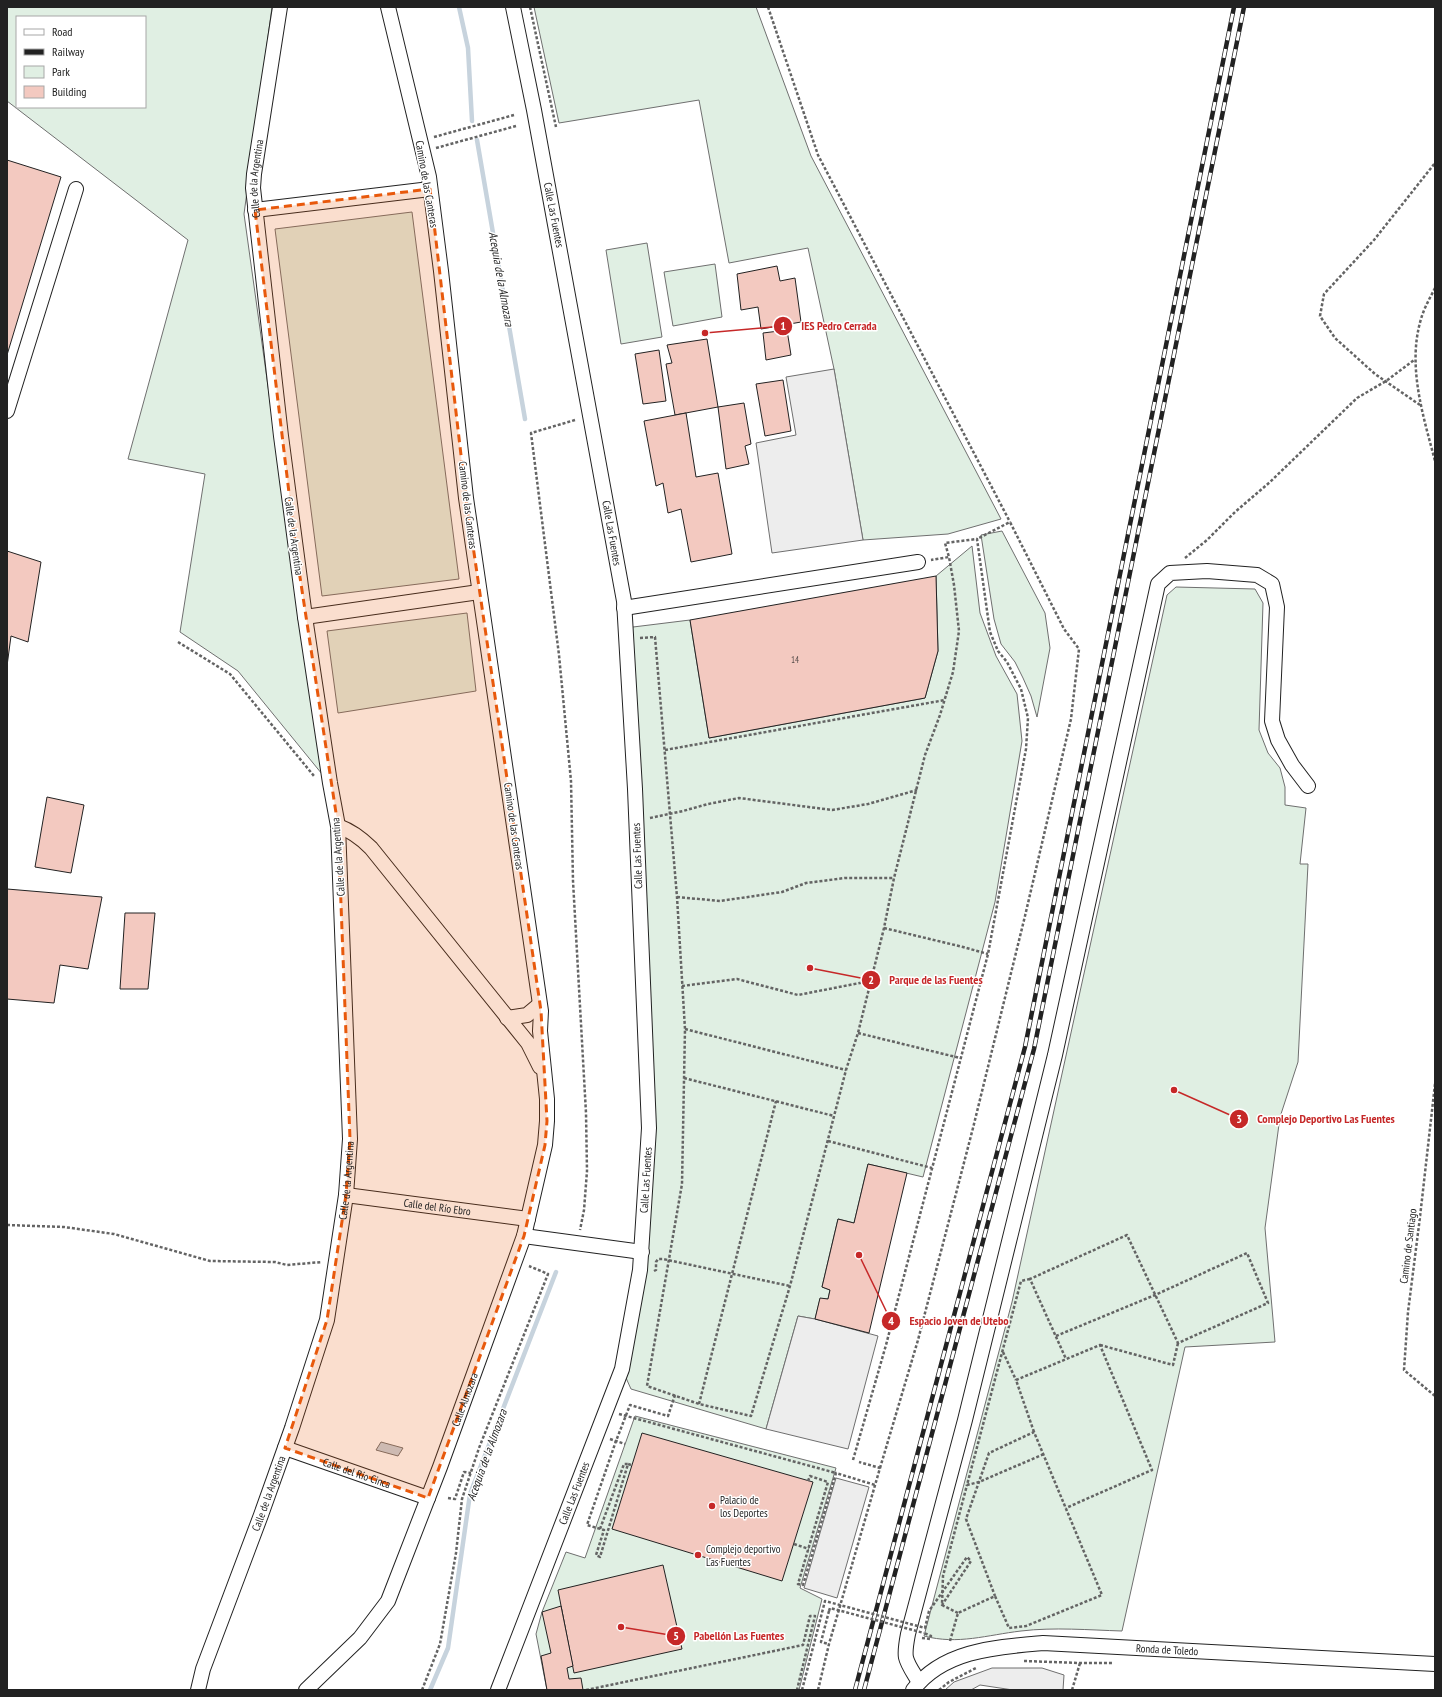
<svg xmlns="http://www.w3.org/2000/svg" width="1442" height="1697" font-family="'PT Sans Narrow',sans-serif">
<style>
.green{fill:#e0efe3;stroke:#6f6f6f;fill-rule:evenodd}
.parking{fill:#ededed;stroke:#6f6f6f}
.water{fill:#c7d3dd;stroke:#6f6f6f}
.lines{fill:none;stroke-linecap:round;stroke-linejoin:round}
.stream{stroke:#c7d3dd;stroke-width:4.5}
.building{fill:#f3c9c0;stroke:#222}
.street-casing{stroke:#222;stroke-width:16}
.path{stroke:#646464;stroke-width:2.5;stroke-dasharray:3 2;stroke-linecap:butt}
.street{stroke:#fff;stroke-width:14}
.rail-casing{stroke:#222;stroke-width:4.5}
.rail{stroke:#fff;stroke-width:3;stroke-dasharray:9;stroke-linecap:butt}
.path-bridge{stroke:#646464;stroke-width:2.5;stroke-dasharray:3 2;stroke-linecap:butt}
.marked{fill:#e8590c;fill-opacity:0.2;stroke:#e8590c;stroke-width:3;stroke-dasharray:8 5;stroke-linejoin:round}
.poi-dot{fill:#c62828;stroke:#fff;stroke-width:1.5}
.labels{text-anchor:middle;stroke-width:3;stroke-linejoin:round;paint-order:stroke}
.number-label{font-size:9px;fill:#564c4a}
.street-label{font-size:11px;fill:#222;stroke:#fff}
.poi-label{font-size:11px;fill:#222;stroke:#fff;text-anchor:start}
.water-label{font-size:12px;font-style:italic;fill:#222;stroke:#fff}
.leader{fill:none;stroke:#c62828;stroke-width:1.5}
.callout-dot{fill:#c62828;stroke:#fff;stroke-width:1.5}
.mark-label{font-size:12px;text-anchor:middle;font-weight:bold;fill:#fff}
.callout-label{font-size:12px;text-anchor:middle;font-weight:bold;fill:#c62828;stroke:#fff;stroke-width:3;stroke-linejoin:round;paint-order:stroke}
</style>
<rect width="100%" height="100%" fill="#fff"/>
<!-- green -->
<g class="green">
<path d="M7 7H272L244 214 322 774 238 671 180 632 205 474 128 459 188 240 7 101ZM17 17H145V107H17Z"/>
<path d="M534 7H756L811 156 1001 519 948 534 863 540 834 369 808 248 729 263 699 100 559 123Z"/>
<path d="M412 212 459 579 322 596 275 229Z"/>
<path d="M647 243 662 337 621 344 606 250Z"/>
<path d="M715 264 722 317 673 326 664 272Z"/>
<path d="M1002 531 1045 613 1050 648 1037 717 1031 696 1023 678 1015 662 1001 644 994 619 981 535Z"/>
<path d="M972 546 980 613 996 656 1017 694 1022 741 995 902 923 1177 868 1164 854 1223 838 1219 822 1287 830 1290 828 1299H820L815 1319 798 1316 766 1429 631 1389 622 1369 640 1270 645 1034 625 628 690 620 709 738 925 698 938 651 936 576Z"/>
<path d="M1176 587 1255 589 1263 603 1259 730 1268 753 1280 768 1285 787V805L1306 808 1300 864H1308L1298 1062 1280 1117 1265 1228 1275 1342 1185 1347 1122 1631C1089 1630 1054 1627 1021 1631 987 1635 958 1645 924 1636L1012 1302 1167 595Z"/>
<path d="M467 613 476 691 338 713 327 631Z"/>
<path d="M635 1416 836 1468 800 1588 822 1599 799 1690H547L536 1634 542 1612 566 1552 585 1558Z"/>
</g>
<!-- parking -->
<g class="parking">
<path d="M834 369 863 540 772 553 756 443 796 435 786 377Z"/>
<path d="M798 1316 815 1319 878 1336 848 1449 766 1429Z"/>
<path d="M836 1478 869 1487 837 1598 804 1588Z"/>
<path d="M992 1668H1042L1064 1675 1063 1690H1013L980 1685 971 1690H945L954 1682Z"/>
</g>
<!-- water -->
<path class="water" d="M381 1442 403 1448 398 1456 376 1450Z"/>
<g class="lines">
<!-- stream -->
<g class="stream">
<path d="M459 7 468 48 472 121"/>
<path d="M477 140 525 419"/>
<path d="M430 1690 448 1648 470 1494 556 1272"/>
</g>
</g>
<!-- building -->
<g class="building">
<path d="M7 160 61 177 7 355Z"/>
<path d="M777 266 780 281 795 278 801 322 761 329 758 307 741 310 737 274Z"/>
<path d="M787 330 791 355 766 360 763 333Z"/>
<path d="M707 339 718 407 675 415 666 364 672 363 667 345Z"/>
<path d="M659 350 666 401 643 404 635 354Z"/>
<path d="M783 380 791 431 765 436 756 384Z"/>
<path d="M744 403 751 444 745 446 749 464 726 469 718 407Z"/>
<path d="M686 413 696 477 718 473 732 554 691 562 681 509 668 513 663 483 656 486 644 421Z"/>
<path d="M7 551 41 562 28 642 11 636 7 666Z"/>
<path d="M936 576 938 651 925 698 709 738 690 620Z"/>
<path d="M47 797 84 805 71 873 35 867Z"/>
<path d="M7 889 102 897 88 969 60 965 54 1003 7 999Z"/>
<path d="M125 913H155L148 989H120Z"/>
<path d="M868 1164 907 1173 869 1333 815 1319 820 1298 828 1299 830 1290 822 1287 838 1219 854 1223Z"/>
<path d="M642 1433 813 1482 782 1581 612 1529Z"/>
<path d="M663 1565 682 1649 574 1673 558 1590Z"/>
<path d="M561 1606 573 1666 567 1668 569 1679 581 1678 583 1690H547L541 1656 551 1653 542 1612Z"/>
</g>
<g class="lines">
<!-- street casing -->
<g class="street-casing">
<g id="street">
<path d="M255 210 430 189"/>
<path d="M7 411 76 189"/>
<path d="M624 608 918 562"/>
<path d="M305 617 479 592"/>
<path d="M338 826C352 831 361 838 371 848L528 1043 540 1067"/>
<path d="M507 1018 527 1015 539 1005"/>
<path id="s1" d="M346 1195 528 1219"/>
<path d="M524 1236 642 1252"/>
<path id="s2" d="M285 1448 428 1498"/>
<path d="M919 1682C905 1659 903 1660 908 1634L965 1420 1055 1055 1158 584 1170 573 1207 571 1257 575 1272 584 1277 607 1272 721 1278 740 1292 765 1308 786"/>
<path id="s3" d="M198 1690 203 1669 261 1515 292 1428 327 1320 346 1195 350 1139 338 826 330 783 305 617 281 436 253 188 254 174 280 7"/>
<path id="s4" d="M306 1690 360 1638 388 1601 440 1467 524 1236 545 1145 547 1121V1099L540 1031 541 1011 466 498 441 271 429 177 388 7"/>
<path id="s5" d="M498 1690 622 1369 640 1270 649 1128 635 789 624 601 534 110 513 7"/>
<path id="s6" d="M913 1690C943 1650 997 1647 1043 1643L1435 1664"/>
</g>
</g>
<!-- path -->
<g class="path">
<path d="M530 7 556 127"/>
<path d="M768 7 818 155 1010 522"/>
<path d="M434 137 514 115"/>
<path d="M436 148 516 126"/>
<path d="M1435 288C1430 298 1424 308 1421 319 1407 366 1423 415 1435 461"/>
<path d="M1420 405 1375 374 1335 338 1320 316 1324 294 1374 240 1435 163"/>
<path d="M575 420 531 433 559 655 571 781 573 881 586 1113 587 1171 584 1210 580 1230"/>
<path d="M1185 558 1207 540 1235 512 1270 482 1357 398 1386 381 1414 360"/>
<path d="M640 638 655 637 677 897 685 1029 682 1184 647 1386 699 1404 751 1416 790 1286 846 1070 858 1033 884 928 894 878 925 755 940 715 953 672 959 631 954 585 949 557 931 560"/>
<path d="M178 642 230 674 314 776"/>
<path d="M665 750 945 700"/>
<path d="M650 818 683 811 708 804 739 798 832 810 868 804 917 790"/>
<path d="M677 897 720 901 782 892 806 883 845 878H894"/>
<path d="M884 928 963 947 988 954"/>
<path d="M682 986 737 979 798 995 870 981"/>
<path d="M685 1029 846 1070"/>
<path d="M858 1033 960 1058"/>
<path d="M684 1078 834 1116"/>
<path d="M1435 1084 1420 1217 1408 1312 1404 1370 1435 1396"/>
<path d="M828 1141 932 1168"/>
<path d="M7 1225 64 1227 114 1234 210 1261 275 1262 287 1265 322 1262"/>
<path d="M654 1271 656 1270V1262L658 1259H663L790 1286"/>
<path d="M1030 1279 1021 1281 967 1485 979 1482 1044 1454"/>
<path d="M1056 1336 1155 1295 1247 1253 1268 1303 1178 1343 1127 1235 1030 1279 1066 1359"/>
<path d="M1100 1345 1173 1365 1178 1343"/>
<path d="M1003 1352 1016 1380"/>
<path d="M699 1404 776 1101"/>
<path d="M619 1414 836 1473"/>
<path d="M1034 1432 1016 1380 1100 1345 1152 1470 1066 1508"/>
<path d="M610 1439 625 1444"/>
<path d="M853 1460 886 1345 988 954 1026 749 1028 718 1021 689 1007 662 998 651 990 632 977 539 945 543 949 557"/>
<path d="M631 1465 628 1464 600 1557 596 1555 604 1530 587 1525 616 1441 630 1405 668 1416 675 1395"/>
<path d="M880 1468 918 1340 973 1128 1025 916 1071 719 1079 649 1064 629 1010 522 977 539"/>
<path d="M808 1481 810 1476 828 1482 798 1584 803 1585 836 1473 875 1485"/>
<path d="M448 1498 455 1499 464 1472 471 1473"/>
<path d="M600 1529 624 1464H628"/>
<path d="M794 1544 809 1549"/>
<path d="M829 1611 821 1642 829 1644"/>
<path d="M958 1613 942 1605 943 1576 967 1485"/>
<path d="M922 1638 930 1639 931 1636 924 1633"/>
<path d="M950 1641 958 1613 995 1596 1009 1628 1026 1626 1102 1595 1034 1432 989 1453 966 1519 995 1596"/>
<path d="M1024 1661 1080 1663H1113"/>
<path d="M422 1690 440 1644 456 1553 462 1499 479 1448 548 1274 529 1266"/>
<path d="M586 1690 803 1645 810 1616H815L797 1690"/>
<path d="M818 1690 829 1644 880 1468 859 1462"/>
<path d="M939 1690 949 1682 976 1668"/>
<path d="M1072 1690 1080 1663"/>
</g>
<!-- street -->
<use href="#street" class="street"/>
<!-- rail casing -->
<g class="rail-casing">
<g id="rail">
<path d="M855 1690 1025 1047 1234 7"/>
<path d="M864 1690 1034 1049 1244 7"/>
</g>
</g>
<!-- rail -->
<use href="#rail" class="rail"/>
<!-- path-bridge -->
<g class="path-bridge">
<path d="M829 1611 830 1608 924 1633"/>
<path d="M802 1690 825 1601 925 1628 929 1611 967 1557 971 1561 942 1605"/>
</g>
</g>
<!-- marked area -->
<path class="marked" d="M430 189 466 498 541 1011 547 1121 545 1145 524 1236 428 1498 285 1448 327 1320 346 1195 350 1139 338 826 296 551 255 210Z"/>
<!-- markers -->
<g class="poi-dot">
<circle cx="712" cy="1506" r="4"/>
<circle cx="698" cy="1555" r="4"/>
</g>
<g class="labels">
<!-- number labels -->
<g class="number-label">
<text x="795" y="663">14</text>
</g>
<!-- street labels -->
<g class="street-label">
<text dy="4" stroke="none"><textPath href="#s3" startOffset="1541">Calle de la Argentina</textPath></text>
<text transform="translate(427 184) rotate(80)" y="4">Camino de las Canteras</text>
<text transform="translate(554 215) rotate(79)" y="4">Calle Las Fuentes</text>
<text transform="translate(468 505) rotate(83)" y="4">Camino de las Canteras</text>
<text transform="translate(612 533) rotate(80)" y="4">Calle Las Fuentes</text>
<text transform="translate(294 536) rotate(82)" y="4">Calle de la Argentina</text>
<text transform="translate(514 826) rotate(82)" y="4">Camino de las Canteras</text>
<text transform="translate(637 856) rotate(-92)" y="4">Calle Las Fuentes</text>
<text transform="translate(338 857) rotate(-94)" y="4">Calle de la Argentina</text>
<text dy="4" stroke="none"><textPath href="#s3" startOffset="533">Calle de la Argentina</textPath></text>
<text dy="4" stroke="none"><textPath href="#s5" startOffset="535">Calle Las Fuentes</textPath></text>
<text dy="4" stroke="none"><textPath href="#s1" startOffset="92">Calle del Río Ebro</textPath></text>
<text transform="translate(1408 1246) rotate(-83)" y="4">Camino de Santiago</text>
<text dy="4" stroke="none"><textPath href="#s4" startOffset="337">Calle Almozara</textPath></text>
<text dy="4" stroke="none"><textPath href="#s2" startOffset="76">Calle del Río Cinca</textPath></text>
<text dy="4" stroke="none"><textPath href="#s3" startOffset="209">Calle de la Argentina</textPath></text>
<text dy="4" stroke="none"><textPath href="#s5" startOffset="211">Calle Las Fuentes</textPath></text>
<text dy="4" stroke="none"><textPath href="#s6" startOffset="267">Ronda de Toledo</textPath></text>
</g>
<!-- poi labels -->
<g class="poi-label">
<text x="720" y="1504">Palacio de<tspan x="720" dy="13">los Deportes</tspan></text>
<text x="706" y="1553">Complejo deportivo<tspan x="706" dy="13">Las Fuentes</tspan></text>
</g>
<!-- water labels -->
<g class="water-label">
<text transform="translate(501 279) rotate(80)" y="4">Acequia de la Almozara</text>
<text transform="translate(487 1455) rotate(-70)" y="4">Acequia de la Almozara</text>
</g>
</g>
<!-- callouts -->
<path class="leader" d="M705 333L783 326M810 968L871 980M1174 1090L1239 1119M859 1255L891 1321M621 1627L676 1636"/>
<g class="callout-dot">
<circle cx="705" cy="333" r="4"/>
<circle cx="810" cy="968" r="4"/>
<circle cx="1174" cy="1090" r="4"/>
<circle cx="859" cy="1255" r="4"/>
<circle cx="621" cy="1627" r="4"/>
<circle cx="783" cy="326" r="10"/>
<circle cx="871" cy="980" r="10"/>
<circle cx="1239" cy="1119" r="10"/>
<circle cx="891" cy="1321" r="10"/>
<circle cx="676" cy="1636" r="10"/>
</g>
<g class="mark-label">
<text x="783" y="330">1</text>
<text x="871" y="984">2</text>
<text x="1239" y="1123">3</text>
<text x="891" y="1325">4</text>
<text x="676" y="1640">5</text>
</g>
<g class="callout-label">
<text x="839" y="330">IES Pedro Cerrada</text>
<text x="936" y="984">Parque de las Fuentes</text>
<text x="1326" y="1123">Complejo Deportivo Las Fuentes</text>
<text x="959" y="1325">Espacio Joven de Utebo</text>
<text x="739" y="1640">Pabellón Las Fuentes</text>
</g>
<!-- border -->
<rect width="1442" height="1697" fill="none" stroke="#222222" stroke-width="16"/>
<!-- legend -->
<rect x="16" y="16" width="130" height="92" fill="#ffffff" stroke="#a7a7a7"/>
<rect x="24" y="29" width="20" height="6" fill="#ffffff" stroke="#a7a7a7"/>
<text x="52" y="36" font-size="12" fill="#222222">Road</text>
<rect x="24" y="49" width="20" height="6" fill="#222222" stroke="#a7a7a7"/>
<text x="52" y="56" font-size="12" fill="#222222">Railway</text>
<rect x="24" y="66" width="20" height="12" fill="#e0efe3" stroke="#a7a7a7"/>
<text x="52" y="76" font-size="12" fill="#222222">Park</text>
<rect x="24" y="86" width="20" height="12" fill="#f3c9c0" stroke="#a7a7a7"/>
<text x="52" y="96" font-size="12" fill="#222222">Building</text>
</svg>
